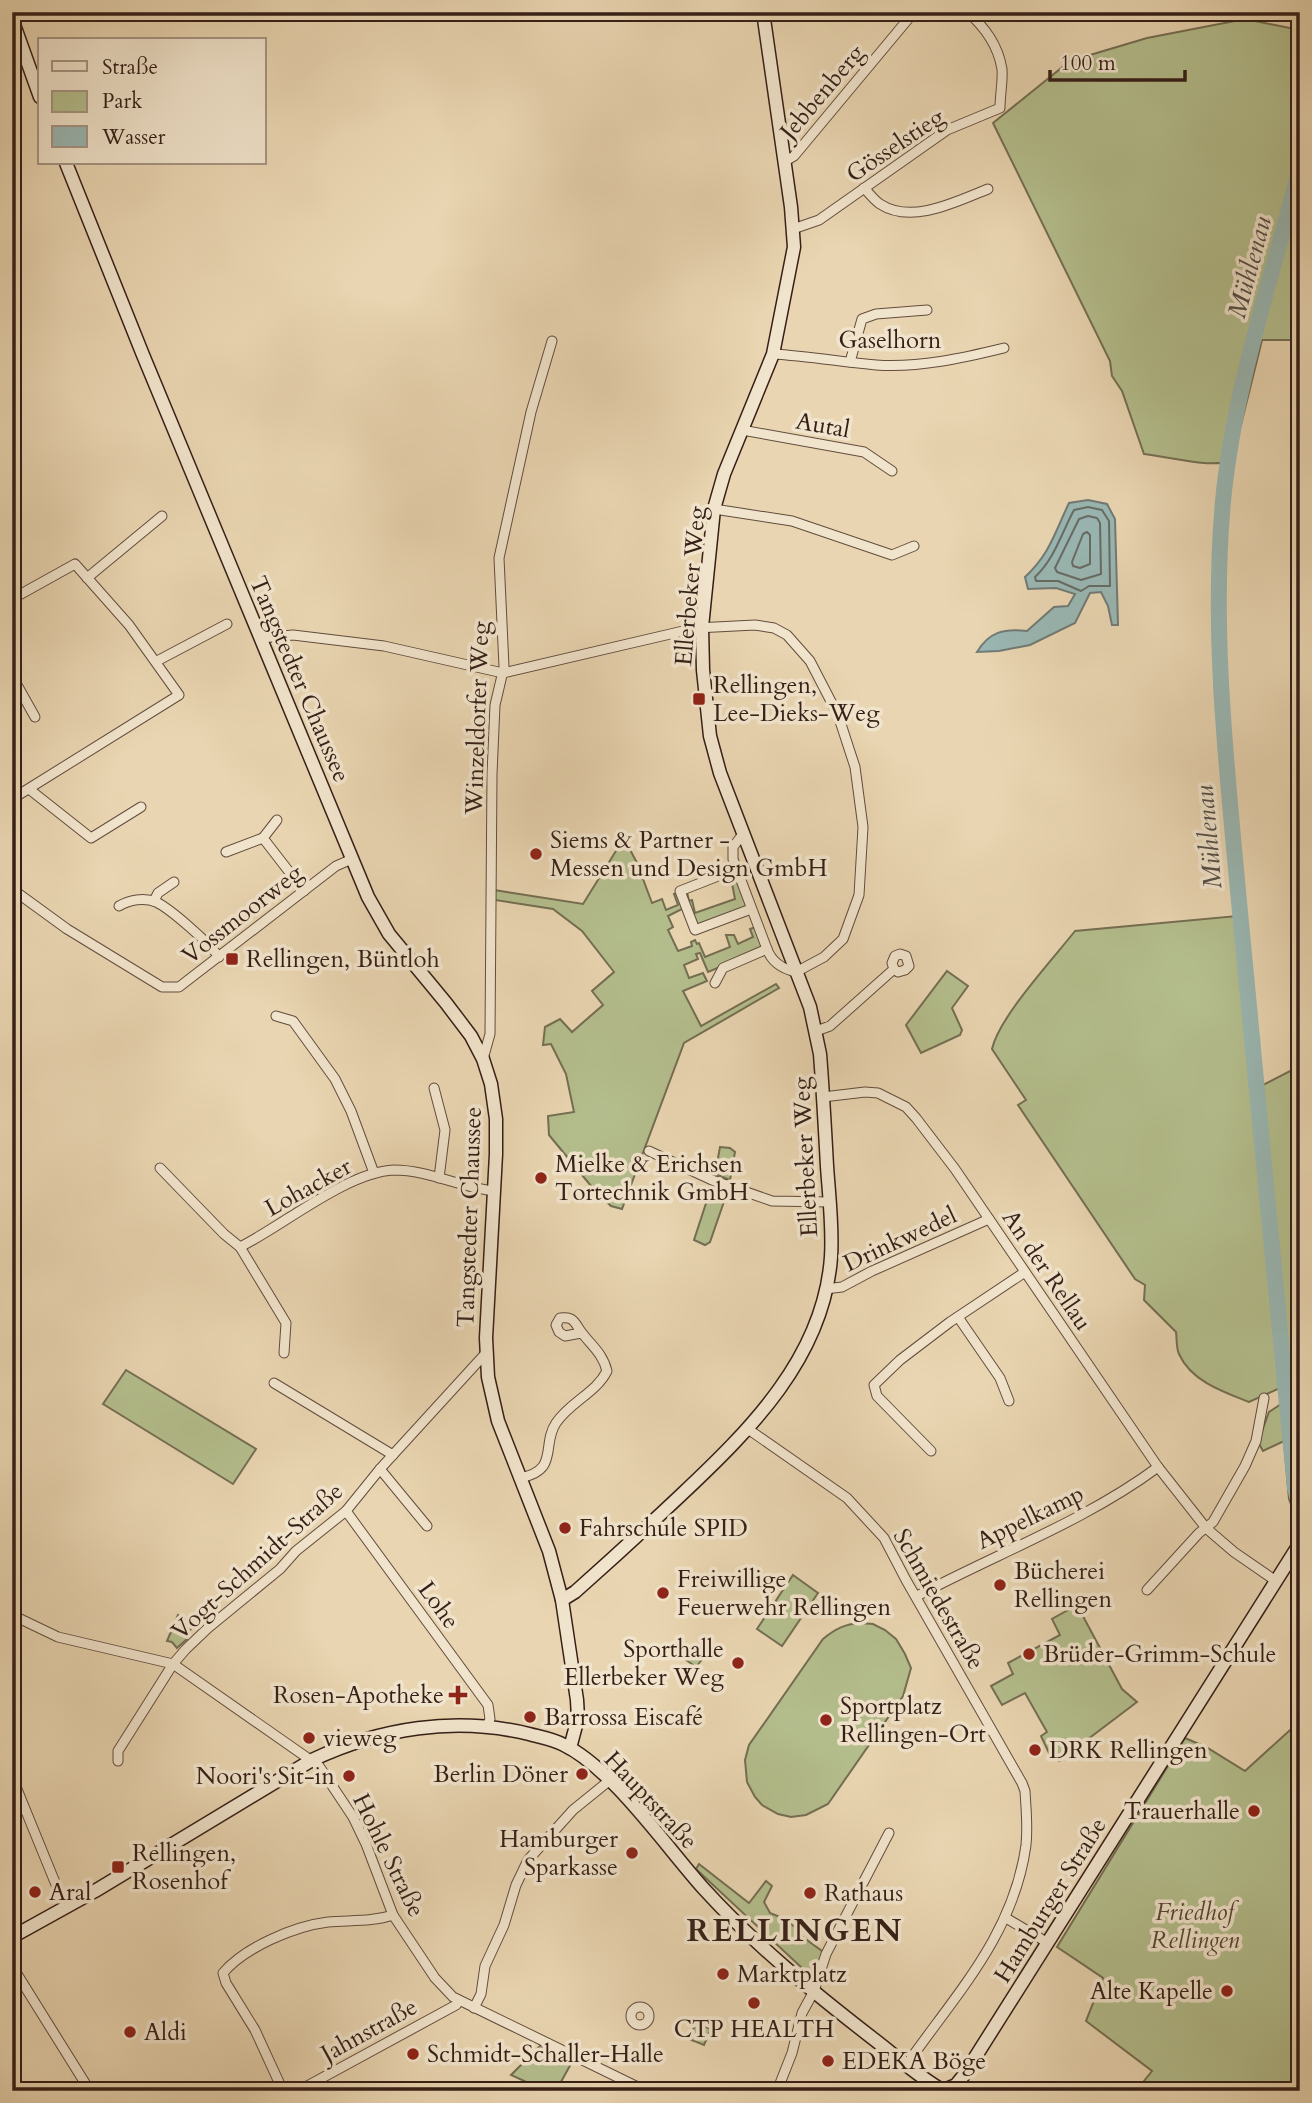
<svg xmlns="http://www.w3.org/2000/svg" width="1312" height="2103" font-family="Cardo,serif">
<style>
.green{fill:#b4be8d;stroke:#746e52;stroke-width:2}
.water{fill:#99b7b3;stroke:#717a75;stroke-width:2}
.lines{fill:none;stroke-linecap:round;stroke-linejoin:round}
.shore{stroke:#676b65;stroke-width:2}
.river{stroke:#99b7b3;stroke-width:16}
.street-casing{stroke:#624c3e;stroke-width:11}
.secondary-casing{stroke:#351f17;stroke-width:15}
.street{stroke:#f1e4cc;stroke-width:9}
.secondary{stroke:#f1e4cc;stroke-width:12}
.poi-dot{fill:#8f2418;stroke:#f1e4cc;stroke-width:2.5}
.labels{text-anchor:middle;stroke-width:7;stroke-linejoin:round;paint-order:stroke}
.street-label{font-size:24px;fill:#351f17;stroke:#f1e4cc}
.poi-label{font-size:24px;fill:#351f17;stroke:#f1e4cc;text-anchor:start}
.park-label{font-size:24px;font-style:italic;fill:#554734;stroke:#f1e4cc}
.water-label{font-size:26px;font-style:italic;fill:#534d46;stroke:#f1e4cc}
.district-label{font-size:32px;font-weight:bold;letter-spacing:2px;fill:#351f17;stroke:#f1e4cc}
</style>
<rect width="100%" height="100%" fill="#e9d5b1"/>
<filter id="stains"><feTurbulence type="fractalNoise" baseFrequency=".00286" numOctaves="4"/><feColorMatrix values="0 0 0 0 .2 0 0 0 0 .09 0 0 0 0 .02 0 0 0 .5 -.17"/></filter>
<radialGradient id="worn" r=".72"><stop offset=".6" stop-color="#630" stop-opacity="0"/><stop offset="1" stop-color="#630" stop-opacity=".3"/></radialGradient>
<!-- green -->
<g class="green">
<path d="M1245 19 1300 30V340H1262L1232 461C1208 468 1169 457 1144 454L1122 391 1112 376 1110 361 993 123 1070 61 1147 38Z"/>
<path d="M624 838 637 863 652 903 662 899 666 910 678 905 674 894 678 893 684 908 668 916 673 927 668 930 678 951 692 946 691 942 695 940 697 944 699 943 705 957 730 947 726 935H734L738 944 753 937 750 929 755 927 762 945 759 951 708 972 700 953 696 954 698 959 684 965 689 978 703 973 707 981 683 991 701 1026 776 984 779 988 684 1043 622 1209 611 1206 596 1192 549 1135 548 1116 574 1112 566 1074 551 1044 543 1045 545 1027 560 1019 572 1032 603 1005 592 991 614 972 582 931 553 909 495 900 494 890 583 904Z"/>
<path d="M730 873 736 876 747 904 745 907 696 926 684 894 687 892 689 901 692 900 695 913 735 899Z"/>
<path d="M1237 916 1268 1264 1275 1263 1259 1087 1300 1066V1517L1297 1520 1289 1499 1284 1441 1263 1451 1258 1442 1269 1412 1281 1404 1280 1388 1249 1402C1223 1392 1191 1381 1179 1354 1176 1348 1177 1339 1176 1332L1144 1300 1145 1285 1135 1279 1018 1105 1026 1100 992 1049C999 1017 1053 959 1075 931Z"/>
<path d="M947 971 968 986 952 1008 962 1030 960 1035 921 1053 906 1025Z"/>
<path d="M720 1147 730 1148 735 1152 730 1180 715 1174Z"/>
<path d="M712 1185 728 1190 710 1242 705 1245 694 1240Z"/>
<path d="M126 1370 256 1449 233 1484 103 1404Z"/>
<path d="M793 1575 818 1593 782 1646 757 1629Z"/>
<path d="M1077 1605 1122 1689 1137 1702 1059 1761 1050 1755 1041 1736 1047 1732 1025 1693 1002 1705 991 1686 1013 1674 1008 1663 1060 1635 1052 1619Z"/>
<path d="M178 1615 195 1625 185 1635 187 1639 177 1648 172 1642 167 1641Z"/>
<path d="M860 1623 873 1624 885 1630 896 1639 905 1654 911 1668 903 1696 828 1804 806 1815 791 1817 778 1814 762 1805 755 1797 747 1782 745 1760 749 1745 823 1639C835 1629 845 1624 860 1623Z"/>
<path d="M690 1647 704 1657 696 1667 682 1657Z"/>
<path d="M1300 1721V2091H1181L1179 2089 1177 2091H1136L1152 2071 1086 2021 1103 1978 1057 1947 1185 1738 1206 1747 1245 1771Z"/>
<path d="M699 1864 749 1903 766 1881 772 1886 764 1902 770 1913C784 1918 788 1922 799 1930L800 1935 826 1954 817 1982 696 1869Z"/>
<path d="M696 2023 711 2029 704 2045 689 2039Z"/>
<path d="M540 2046 572 2062 556 2091H546L511 2075Z"/>
</g>
<!-- water -->
<path class="water" d="M1088 500 1107 504 1115 519 1118 625H1112L1108 606 1101 592 1090 593 1075 623 1030 645 999 651 977 652C989 632 1004 628 1027 631L1054 607 1068 606 1075 594 1056 588 1028 589 1025 577C1050 554 1055 532 1069 503Z"/>
<g class="lines">
<!-- shore -->
<g class="shore">
<path d="M1088 507 1102 510 1109 521 1110 586H1089L1081 591 1058 581H1036L1035 577C1055 558 1061 534 1074 510Z"/>
<path d="M1088 516 1097 518 1100 523 1101 574 1081 580 1057 572 1055 568 1079 519Z"/>
<path d="M1087 532 1090 535V564L1080 568 1073 566 1072 562 1083 534Z"/>
</g>
<!-- river -->
<path class="river" d="M1300 168C1272 278 1234 387 1223 501 1211 634 1227 769 1239 902 1256 1097 1278 1293 1295 1488L1300 1507"/>
<!-- street casing -->
<g class="street-casing">
<g id="street">
<path d="M784 162 794 156 914 12"/>
<path d="M864 188C869 193 874 200 880 204 912 225 957 201 988 189"/>
<path d="M793 229 819 220 947 130 1000 108C1000 95 1003 81 1002 69 998 45 985 28 968 12"/>
<path d="M773 354C808 356 842 362 876 365 919 368 963 358 1004 348"/>
<path d="M850 362 862 319 876 314 927 310"/>
<path d="M742 430 864 452 892 471"/>
<path d="M714 509 792 521 892 555 914 546"/>
<path d="M87 578 162 516"/>
<path d="M12 599 75 564 129 625 179 695 12 799"/>
<path d="M261 638 293 635 384 646 503 673 696 628 755 625 774 628 787 635 810 661 838 715 855 767 863 827 859 895 843 939 824 957 796 972C783 969 772 963 767 949L733 859V847L743 834"/>
<path d="M157 661 227 624"/>
<path d="M12 676 35 717"/>
<path d="M29 789 91 838 141 807"/>
<path d="M277 820 263 838 304 891"/>
<path d="M226 852 263 838"/>
<path d="M736 869 680 891 695 930 751 909"/>
<path d="M12 889 67 929 162 987H179L336 866 352 859"/>
<path d="M154 901 158 893 174 882"/>
<path d="M119 906C129 900 144 897 156 902 171 909 210 944 219 957"/>
<path d="M715 983 723 968 767 949"/>
<path d="M276 1016 293 1021 335 1079 351 1111 374 1173"/>
<path d="M816 1031 830 1026 894 969 898 972 905 970 909 966 906 956 900 954 895 956 892 963 894 969"/>
<path d="M483 1059 490 1034 492 774 495 705 504 667 499 558 531 412 552 341"/>
<path d="M434 1088 445 1130 439 1178"/>
<path d="M823 1097 865 1092 878 1093 906 1107 916 1118 955 1169 1158 1467 1206 1528 1234 1552 1276 1581"/>
<path d="M649 1151 712 1180 772 1201 830 1202"/>
<path d="M160 1168 224 1234 240 1247C284 1225 347 1172 394 1170 429 1170 461 1188 495 1191"/>
<path d="M240 1247 286 1323 284 1353"/>
<path d="M825 1289 842 1287 872 1271 989 1219"/>
<path d="M958 1317 1000 1378 1009 1401"/>
<path d="M274 1383 393 1455"/>
<path d="M748 1429 847 1498 884 1538 906 1580 1022 1783 1025 1791C1026 1809 1028 1827 1026 1845 1014 1934 956 1994 907 2064"/>
<path d="M931 1451 877 1396 874 1385 900 1360 950 1322 1025 1272"/>
<path d="M380 1469 427 1526"/>
<path d="M519 1478C560 1471 541 1445 556 1423 570 1402 596 1393 607 1371 603 1354 592 1346 582 1333 578 1328 576 1322 571 1319 567 1317 565 1318 560 1318L556 1325 559 1332 565 1336 581 1333"/>
<path d="M346 1511 488 1705 490 1719 487 1726"/>
<path d="M1147 1590 1199 1533 1213 1522 1245 1466 1256 1441 1264 1398"/>
<path d="M917 1596C996 1554 1087 1520 1158 1467"/>
<path d="M12 1615 58 1637 173 1664 319 1766 353 1817 366 1844 393 1915 435 1978 453 1997 646 2091"/>
<path d="M118 1761V1751L173 1664 186 1649 208 1628 280 1569 296 1551 346 1511 380 1469 486 1353"/>
<path d="M12 1777 59 1892 68 1907"/>
<path d="M1006 1918 1048 1943"/>
<path d="M12 1966 90 2091"/>
<circle cx="640" cy="2016" r="9"/>
<path d="M474 2008 481 1994 485 1966 504 1925 516 1885 528 1860 573 1810 610 1780"/>
<path d="M283 2091 255 2030 226 1983 223 1973C245 1947 295 1926 328 1922 350 1920 372 1922 393 1915"/>
<path d="M298 2091 456 2005 459 2001"/>
<path d="M777 2091 792 2053 802 2013 814 1991 826 1954 889 1833"/>
</g>
</g>
<!-- secondary casing -->
<g class="secondary-casing">
<g id="secondary">
<path d="M12 19 40 97"/>
<path d="M66 163 143 355 368 897 389 934 446 1003 471 1036 483 1059 491 1084 496 1119V1154L486 1338 488 1377 498 1421 549 1551 562 1600 577 1700 578 1718 570 1748"/>
<path d="M562 1600 575 1592C611 1560 646 1528 681 1495 750 1430 824 1357 831 1257 833 1227 829 1196 827 1166 825 1129 823 1092 820 1054L810 1007 720 773 710 736 703 670 702 627 714 509 724 474 773 354 794 247 791 207 763 12"/>
<path d="M12 1937 95 1891 312 1760C380 1728 455 1716 529 1734 540 1737 553 1739 564 1745 612 1768 667 1848 704 1889 754 1944 813 1992 871 2037 895 2055 918 2077 944 2091"/>
<path d="M944 2090 956 2085 964 2075 1300 1543"/>
</g>
</g>
<!-- street -->
<use href="#street" class="street"/>
<!-- secondary -->
<use href="#secondary" class="secondary"/>
</g>
<!-- markers -->
<g class="poi-dot">
<rect x="692" y="692" width="14" height="14" rx="3.5"/>
<circle cx="536" cy="854" r="7"/>
<rect x="225" y="952" width="14" height="14" rx="3.5"/>
<circle cx="541" cy="1178" r="7"/>
<circle cx="565" cy="1528" r="7"/>
<circle cx="1000" cy="1585" r="7"/>
<circle cx="663" cy="1593" r="7"/>
<circle cx="1029" cy="1654" r="7"/>
<circle cx="738" cy="1663" r="7"/>
<path d="M454.5 1684.5h7v7h7v7h-7v7h-7v-7h-7v-7h7z"/>
<circle cx="530" cy="1717" r="7"/>
<circle cx="826" cy="1720" r="7"/>
<circle cx="309" cy="1738" r="7"/>
<circle cx="1035" cy="1750" r="7"/>
<circle cx="582" cy="1774" r="7"/>
<circle cx="349" cy="1776" r="7"/>
<circle cx="1254" cy="1811" r="7"/>
<circle cx="632" cy="1853" r="7"/>
<rect x="111" y="1860" width="14" height="14" rx="3.5"/>
<circle cx="35" cy="1892" r="7"/>
<circle cx="810" cy="1893" r="7"/>
<circle cx="723" cy="1974" r="7"/>
<circle cx="1227" cy="1991" r="7"/>
<circle cx="754" cy="2003" r="7"/>
<circle cx="130" cy="2032" r="7"/>
<circle cx="413" cy="2054" r="7"/>
<circle cx="828" cy="2061" r="7"/>
</g>
<g class="labels">
<!-- street labels -->
<g class="street-label">
<text transform="translate(822 92) rotate(-50)" y="8">Jebbenberg</text>
<text transform="translate(895 145) rotate(-34)" y="8">Gösselstieg</text>
<text x="890" y="348">Gaselhorn</text>
<text transform="translate(823 425) rotate(10)" y="8">Autal</text>
<text transform="translate(690 586) rotate(-85)" y="8">Ellerbeker Weg</text>
<text transform="translate(300 679) rotate(67)" y="8">Tangstedter Chaussee</text>
<text transform="translate(477 718) rotate(-88)" y="8">Winzeldorfer Weg</text>
<text transform="translate(242 914) rotate(-38)" y="8">Vossmoorweg</text>
<text transform="translate(805 1157) rotate(-93)" y="8">Ellerbeker Weg</text>
<text transform="translate(308 1187) rotate(-29)" y="8">Lohacker</text>
<text transform="translate(469 1217) rotate(-88)" y="8">Tangstedter Chaussee</text>
<text transform="translate(900 1239) rotate(-25)" y="8">Drinkwedel</text>
<text transform="translate(1047 1270) rotate(56)" y="8">An der Rellau</text>
<text transform="translate(1030 1517) rotate(-26)" y="8">Appelkamp</text>
<text transform="translate(257 1561) rotate(-42)" y="8">Vogt-Schmidt-Straße</text>
<text transform="translate(939 1599) rotate(60)" y="8">Schmiedestraße</text>
<text transform="translate(439 1605) rotate(54)" y="8">Lohe</text>
<text transform="translate(651 1800) rotate(47)" y="8">Hauptstraße</text>
<text transform="translate(389 1855) rotate(64)" y="8">Hohle Straße</text>
<text transform="translate(1050 1900) rotate(-58)" y="8">Hamburger Straße</text>
<text transform="translate(369 2030) rotate(-29)" y="8">Jahnstraße</text>
</g>
<!-- poi labels -->
<g class="poi-label">
<text x="713" y="693">Rellingen,<tspan x="713" dy="28">Lee-Dieks-Weg</tspan></text>
<text x="550" y="848">Siems &amp; Partner -<tspan x="550" dy="28">Messen und Design GmbH</tspan></text>
<text x="246" y="967">Rellingen, Büntloh</text>
<text x="555" y="1172">Mielke &amp; Erichsen<tspan x="555" dy="28">Tortechnik GmbH</tspan></text>
<text x="579" y="1536">Fahrschule SPID</text>
<text x="1014" y="1579">Bücherei<tspan x="1014" dy="28">Rellingen</tspan></text>
<text x="677" y="1587">Freiwillige<tspan x="677" dy="28">Feuerwehr Rellingen</tspan></text>
<text x="724" y="1657" text-anchor="end">Sporthalle<tspan x="724" dy="28">Ellerbeker Weg</tspan></text>
<text x="1043" y="1662">Brüder-Grimm-Schule</text>
<text x="444" y="1703" text-anchor="end">Rosen-Apotheke</text>
<text x="840" y="1714">Sportplatz<tspan x="840" dy="28">Rellingen-Ort</tspan></text>
<text x="544" y="1725">Barrossa Eiscafé</text>
<text x="323" y="1746">vieweg</text>
<text x="1049" y="1758">DRK Rellingen</text>
<text x="568" y="1782" text-anchor="end">Berlin Döner</text>
<text x="335" y="1784" text-anchor="end">Noori's Sit-in</text>
<text x="1240" y="1819" text-anchor="end">Trauerhalle</text>
<text x="618" y="1847" text-anchor="end">Hamburger<tspan x="618" dy="28">Sparkasse</tspan></text>
<text x="132" y="1861">Rellingen,<tspan x="132" dy="28">Rosenhof</tspan></text>
<text x="49" y="1900">Aral</text>
<text x="824" y="1901">Rathaus</text>
<text x="737" y="1982">Marktplatz</text>
<text x="1213" y="1999" text-anchor="end">Alte Kapelle</text>
<text x="754" y="2037" text-anchor="middle">CTP HEALTH</text>
<text x="144" y="2040">Aldi</text>
<text x="427" y="2062">Schmidt-Schaller-Halle</text>
<text x="842" y="2069">EDEKA Böge</text>
</g>
<!-- park labels -->
<g class="park-label">
<text x="1195" y="1920">Friedhof<tspan x="1195" dy="28">Rellingen</tspan></text>
</g>
<!-- water labels -->
<g class="water-label">
<text transform="translate(1249 267) rotate(-75)" y="9">Mühlenau</text>
<text transform="translate(1208 837) rotate(-95)" y="9">Mühlenau</text>
</g>
<!-- district labels -->
<g class="district-label">
<text x="795" y="1941">RELLINGEN</text>
</g>
</g>
<!-- margin -->
<rect width="1312" height="2103" fill="none" stroke="#e9d5b1" stroke-width="42"/>
<rect x="14" y="14" width="1284" height="2075" fill="none" stroke="#351f17" stroke-width="3.5"/>
<rect x="21" y="21" width="1270" height="2061" fill="none" stroke="#351f17" stroke-width="2"/>
<!-- legend -->
<rect x="38" y="38" width="228" height="126" fill="#f1e4cc" stroke="#a69584" stroke-width="2"/>
<rect x="52" y="61" width="35" height="10" fill="#f1e4cc" stroke="#a69584" stroke-width="2"/>
<text x="102" y="74" font-size="21" fill="#351f17">Straße</text>
<rect x="52" y="91" width="35" height="21" fill="#b4be8d" stroke="#a69584" stroke-width="2"/>
<text x="102" y="108" font-size="21" fill="#351f17">Park</text>
<rect x="52" y="126" width="35" height="21" fill="#99b7b3" stroke="#a69584" stroke-width="2"/>
<text x="102" y="144" font-size="21" fill="#351f17">Wasser</text>
<!-- scale -->
<path d="M1050 70v10h135v-10" fill="none" stroke="#351f17" stroke-width="3.5"/>
<text x="1060" y="70" font-size="21" fill="#351f17" stroke="#f1e4cc" stroke-width="5" paint-order="stroke">100 m</text>
<rect width="100%" height="100%" filter="url(#stains)"/>
<rect width="100%" height="100%" fill="url(#worn)"/>
</svg>
